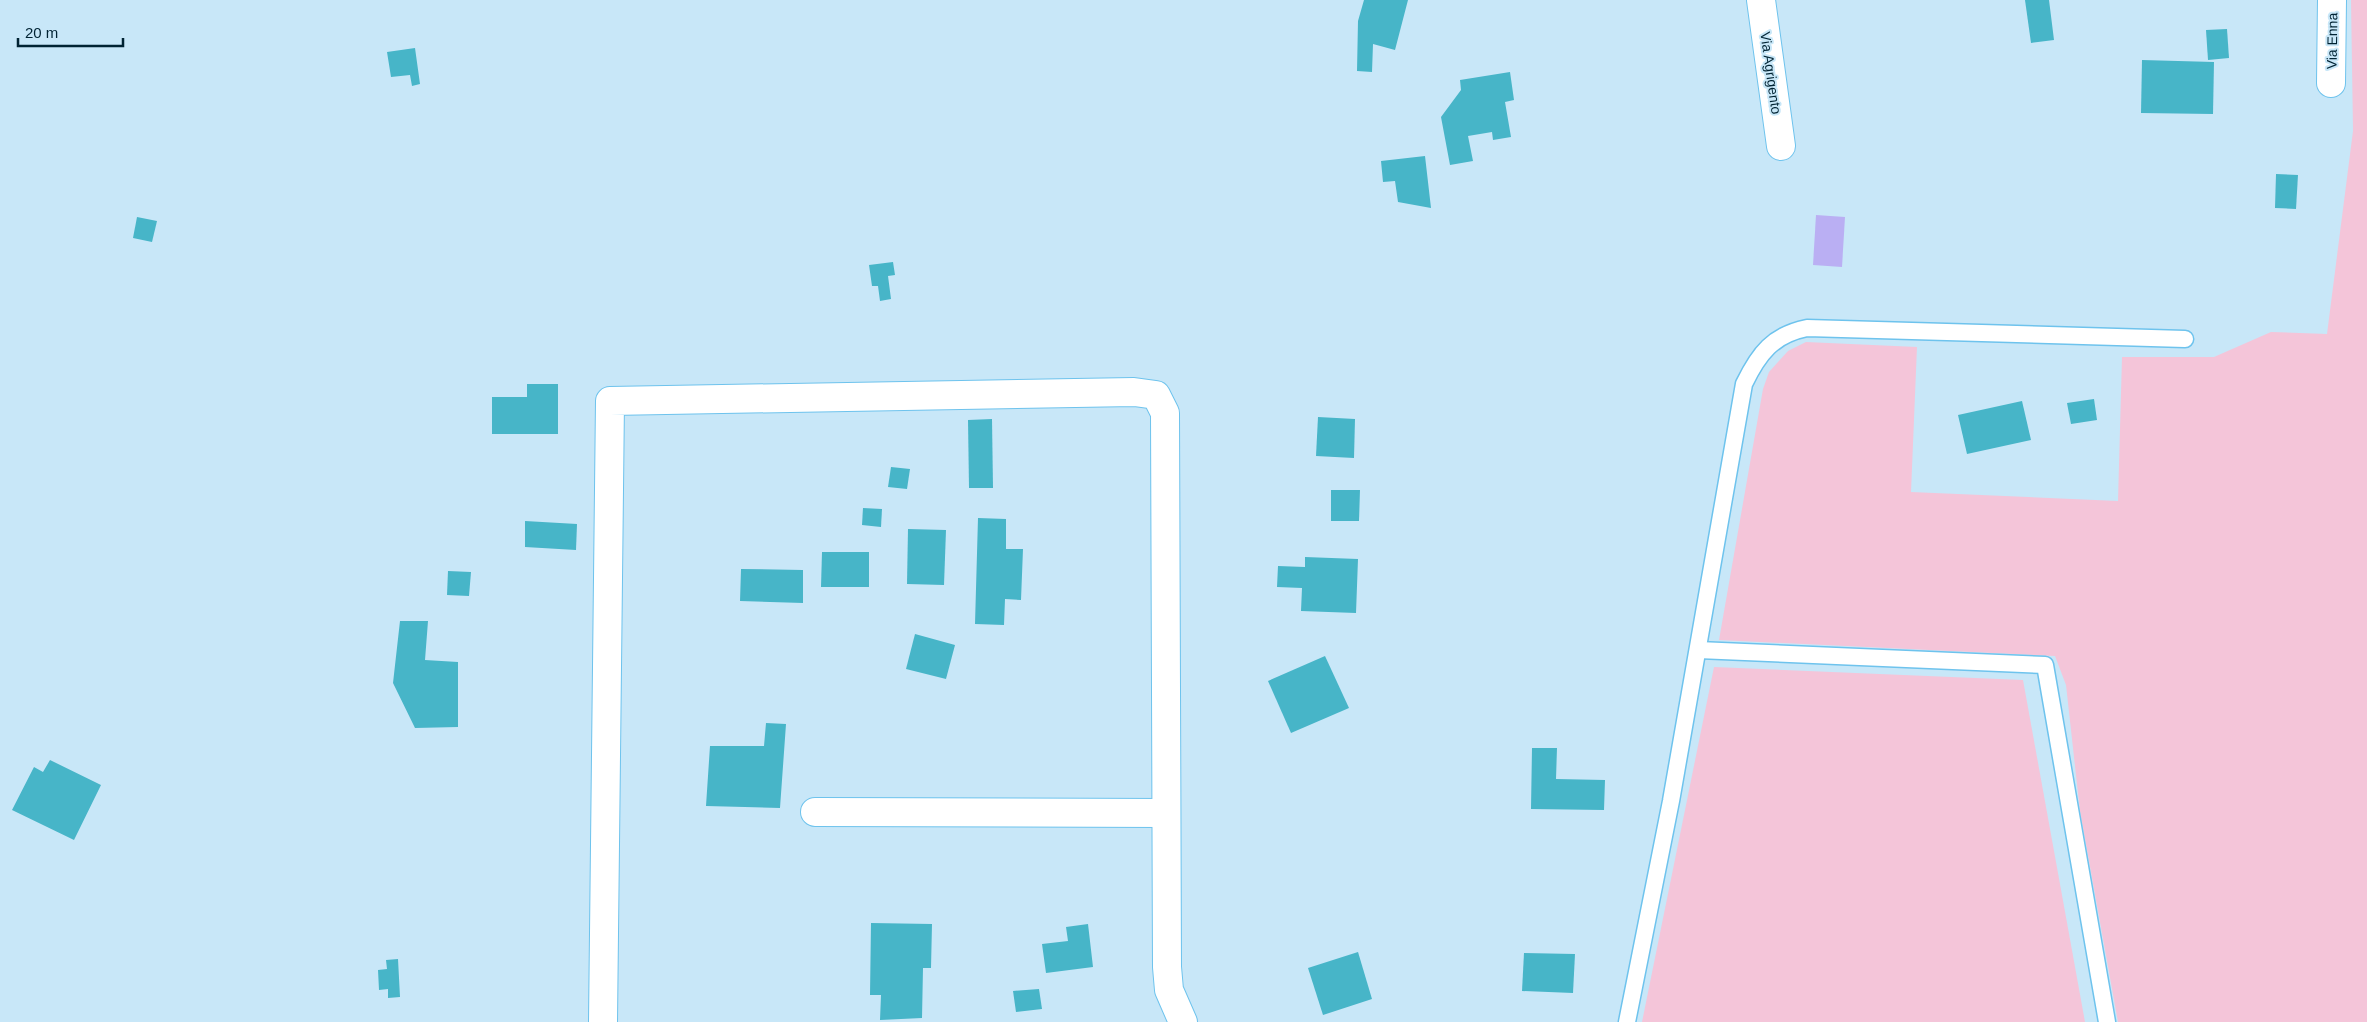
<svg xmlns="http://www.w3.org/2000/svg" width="2367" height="1022" font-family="Helvetica,sans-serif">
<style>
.green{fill:#f4c5d9}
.water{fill:#baaff3}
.building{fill:#47b5c8}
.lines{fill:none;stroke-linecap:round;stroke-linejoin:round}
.lane-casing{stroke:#6ec3ed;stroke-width:19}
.street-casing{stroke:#6ec3ed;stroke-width:30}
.lane{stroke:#fff;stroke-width:16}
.street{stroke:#fff;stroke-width:28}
.labels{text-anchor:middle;stroke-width:4;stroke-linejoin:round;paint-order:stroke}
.street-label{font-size:14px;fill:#002333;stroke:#c8e7f8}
</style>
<rect width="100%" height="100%" fill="#c8e7f8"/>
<!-- green -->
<g class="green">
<path d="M2351 0H2367V1022H2118L2080 811 2066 685 2055 656 1719 640 1763 389 1769 372 1788 351 1806 342 1917 347 1911 492 2118 501 2122 357H2214L2271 332 2327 334 2353 131Z"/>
<path d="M1714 667 2023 680 2085 1022H1642Z"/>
</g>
<!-- water -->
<path class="water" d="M1816 215 1845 217 1842 267 1813 265Z"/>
<!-- building -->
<g class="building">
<path d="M1364 0H1408L1395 50 1373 44 1372 72 1357 71 1358 21Z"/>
<path d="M2025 0H2049L2054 40 2031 43Z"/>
<path d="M2227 29 2229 58 2208 60 2206 30Z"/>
<path d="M415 48 420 84 412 86 410 75 391 77 387 52Z"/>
<path d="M2142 60 2214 62 2213 114 2141 113Z"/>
<path d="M1510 72 1514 100 1505 102 1511 137 1493 140 1492 132 1468 136 1473 161 1450 165 1441 117 1461 90 1460 80Z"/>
<path d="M1425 156 1431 208 1398 202 1395 181 1383 182 1381 161Z"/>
<path d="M2276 174 2298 175 2296 209 2275 208Z"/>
<path d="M137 217 157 221 152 242 133 238Z"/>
<path d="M893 262 895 275 888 276 891 299 880 301 878 286H872L869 265Z"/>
<path d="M527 384H558V434H492V397H527Z"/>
<path d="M2094 399 2097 420 2071 424 2067 403Z"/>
<path d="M2022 401 2031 440 1967 454 1958 415Z"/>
<path d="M1318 417 1355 419 1354 458 1316 456Z"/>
<path d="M992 419 993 488H969L968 420Z"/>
<path d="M891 467 910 469 907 489 888 487Z"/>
<path d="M1331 490H1360L1359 521H1331Z"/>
<path d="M863 508 882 509 881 527 862 525Z"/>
<path d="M978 518 1006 519V549H1023L1021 600 1005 599 1004 625 975 624Z"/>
<path d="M525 521 577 524 576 550 525 547Z"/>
<path d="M908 529 946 530 944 585 907 584Z"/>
<path d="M822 552H869V587H821Z"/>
<path d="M1305 557 1358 559 1356 613 1301 611 1302 588 1277 587 1278 566 1305 567Z"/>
<path d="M741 569 803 570V603L740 601Z"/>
<path d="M448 571 471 572 469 596 447 595Z"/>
<path d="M400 621H428L425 660 458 662V727L415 728 393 683Z"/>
<path d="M915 634 955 645 946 679 906 669Z"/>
<path d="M1325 656 1349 708 1291 733 1268 681Z"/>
<path d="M766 723 786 724 780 808 706 806 710 746H764Z"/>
<path d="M1532 748H1557L1556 779 1605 780 1604 810 1531 809Z"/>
<path d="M50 760 101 785 74 840 12 810 34 767 43 772Z"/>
<path d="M871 923 932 924 931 968H923L922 1018 880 1020 881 995H870Z"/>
<path d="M1088 924 1093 967 1046 973 1042 944 1068 941 1066 927Z"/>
<path d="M1358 952 1372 999 1323 1015 1308 968Z"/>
<path d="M1524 953 1575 954 1573 993 1522 991Z"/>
<path d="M398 959 400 997 388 998V989L379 990 378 970 387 969 386 960Z"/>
<path d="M1039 989 1042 1009 1016 1012 1013 991Z"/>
</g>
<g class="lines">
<!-- lane casing -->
<g class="lane-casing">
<g id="lane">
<path d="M1698 650 2045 665 2107 1022"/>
<path d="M1627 1022 1671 801 1744 384C1759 353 1773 335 1807 328L2185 339"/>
</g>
</g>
<!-- street casing -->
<g class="street-casing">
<g id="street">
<path d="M1761 0 1781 146"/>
<path d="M2331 83 2332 0"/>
<path d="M815 812 1166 813"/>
<path d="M603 1022 610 401 1134 392 1156 395 1165 413 1167 967 1169 990 1183 1022"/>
</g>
</g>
<!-- lane -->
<use href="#lane" class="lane"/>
<!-- street -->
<use href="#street" class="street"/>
</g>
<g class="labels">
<!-- street labels -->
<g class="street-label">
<text transform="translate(2332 41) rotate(-89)" y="5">Via Enna</text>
<text transform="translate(1771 73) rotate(82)" y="5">Via Agrigento</text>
</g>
</g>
<!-- scale -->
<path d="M18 38v8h105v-8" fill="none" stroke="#002333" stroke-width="2.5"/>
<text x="25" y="38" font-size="15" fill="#002333" stroke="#c8e7f8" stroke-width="4" paint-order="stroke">20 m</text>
</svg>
